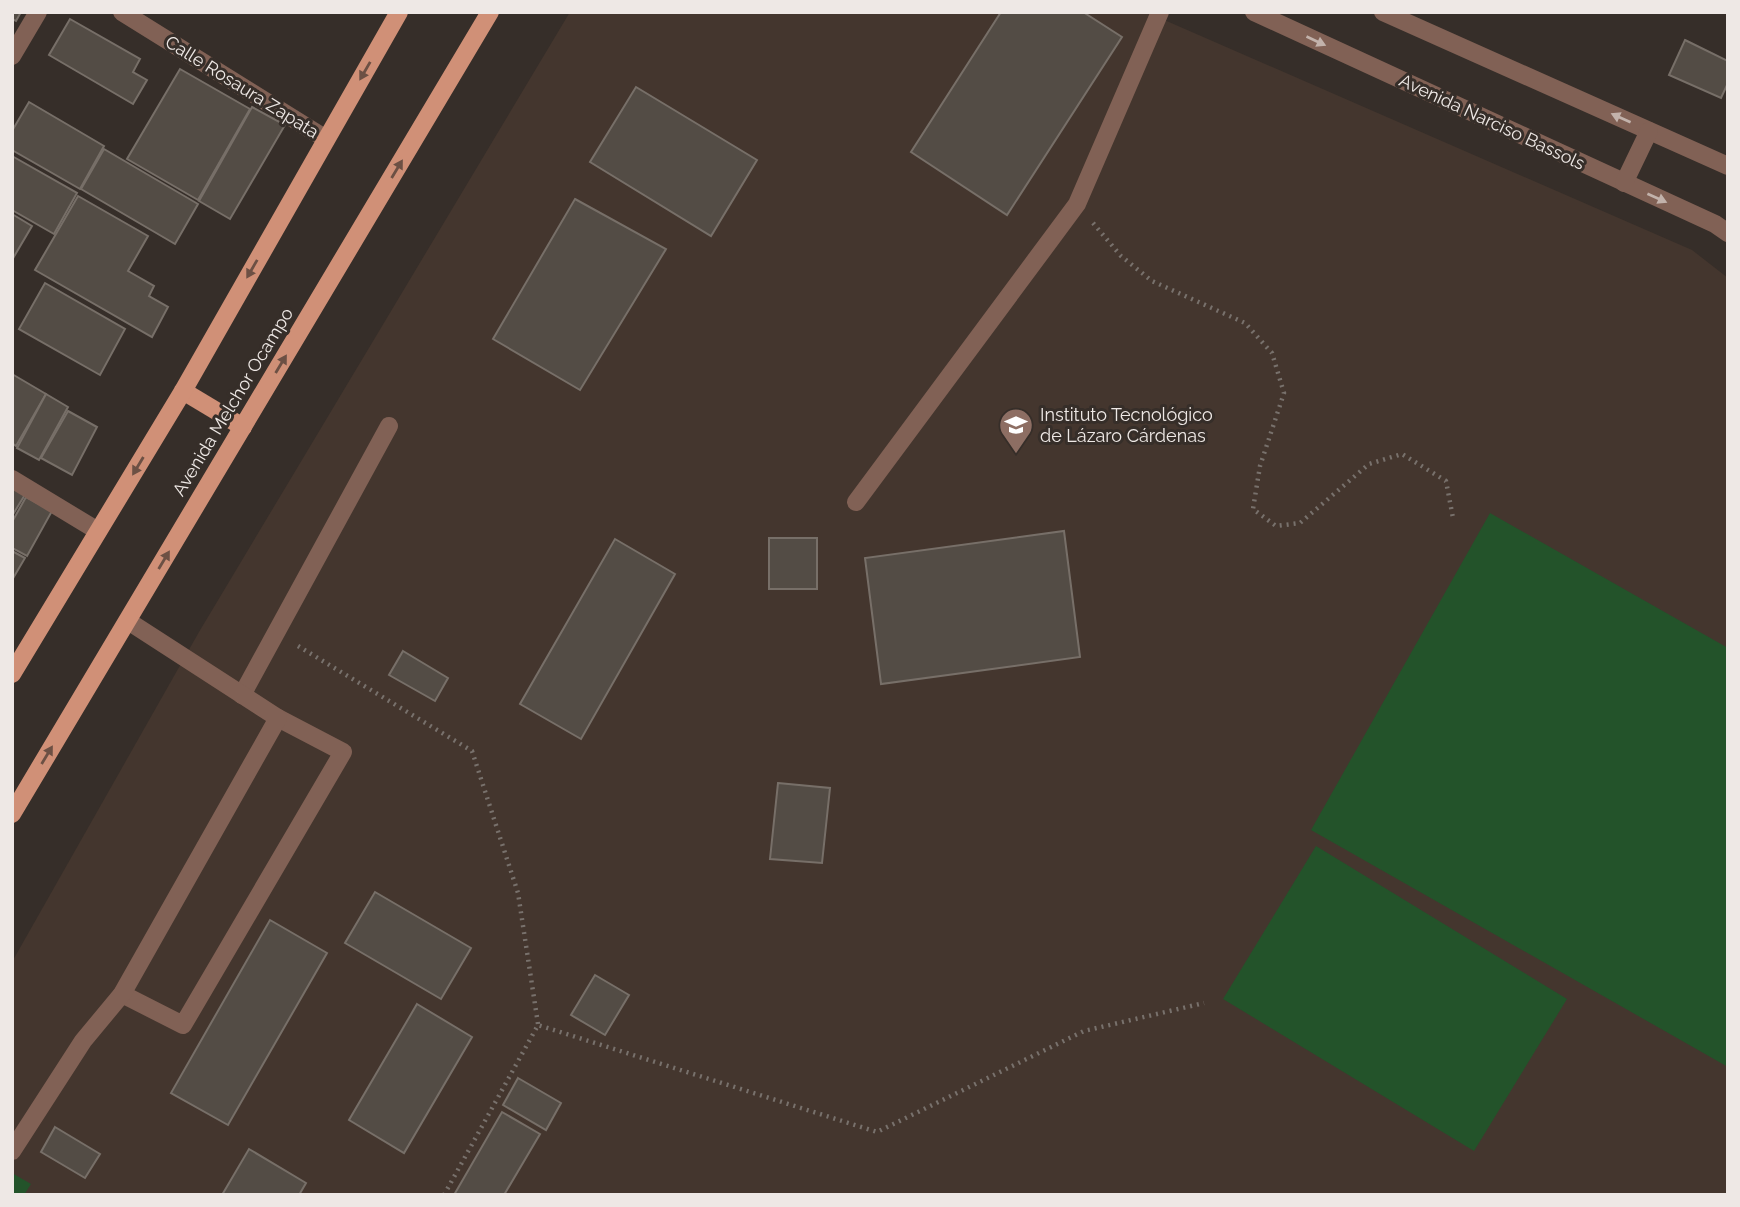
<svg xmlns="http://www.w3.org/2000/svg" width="1740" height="1207" font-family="Raleway,sans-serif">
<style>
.built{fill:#44362e}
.green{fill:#23532a}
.building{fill:#534c45;stroke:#776f68;stroke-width:2}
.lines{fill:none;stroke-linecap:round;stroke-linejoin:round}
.path{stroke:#78716c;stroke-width:4.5;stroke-dasharray:2 5;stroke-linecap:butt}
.minor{stroke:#816155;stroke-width:18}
.major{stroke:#d09077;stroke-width:18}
.oneway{fill:#c2b2ab}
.oneway2{fill:#6c5044}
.labels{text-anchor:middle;stroke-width:6;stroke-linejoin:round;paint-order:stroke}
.street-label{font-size:18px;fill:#eee8e5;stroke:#362e29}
.poi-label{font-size:18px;fill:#eee8e5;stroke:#362e29;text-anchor:start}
</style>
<rect width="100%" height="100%" fill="#362e29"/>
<!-- built -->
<path class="built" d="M570 12H1146L1692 250 1728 278V1195H12V962L199 632Z"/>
<!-- green -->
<g class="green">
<path d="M1490 513 1728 648V1067L1311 830Z"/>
<path d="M1316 846 1567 999 1474 1151 1223 999Z"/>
<path d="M12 1173 31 1184 24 1195H12Z"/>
</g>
<!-- building -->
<g class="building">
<path d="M12 12H21L16 21 12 19Z"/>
<path d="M1001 12H1083L1122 37 1007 215 911 152Z"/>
<path d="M70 19 140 59 133 72 147 80 133 104 49 55Z"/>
<path d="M1685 40 1728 61V83L1721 98 1669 75Z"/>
<path d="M180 69 250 109 198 200 127 159Z"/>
<path d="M636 87 757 160 711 236 590 162Z"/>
<path d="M29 102 104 146 80 189 12 150V131Z"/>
<path d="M252 107 285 125 230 219 199 201Z"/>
<path d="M104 149 198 204 175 244 81 189Z"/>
<path d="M12 156 77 193 54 234 12 210Z"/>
<path d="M78 196 148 236 128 271 154 286 149 296 168 307 152 337 35 270Z"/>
<path d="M575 199 666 249 580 390 493 339Z"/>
<path d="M12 214 32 226 12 260Z"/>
<path d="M45 283 125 329 100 375 19 329Z"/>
<path d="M12 374 46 394 16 446 12 443Z"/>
<path d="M46 394 68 407 39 460 17 448Z"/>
<path d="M68 411 97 427 72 475 41 458Z"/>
<path d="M12 485 26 493 12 516Z"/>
<path d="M26 497 52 511 27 556 12 548V522Z"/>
<path d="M1064 531 1080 657 881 684 865 558Z"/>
<rect x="769" y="538" width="48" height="51"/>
<path d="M615 539 675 574 581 739 520 704Z"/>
<path d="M12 551 25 558 12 580Z"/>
<path d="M403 651 448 678 435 701 389 675Z"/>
<path d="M778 783 830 788 822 863 770 859Z"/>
<path d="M375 892 471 948 441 999 345 943Z"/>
<path d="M270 920 327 953 228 1125 171 1093Z"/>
<path d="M595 975 629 995 605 1035 571 1015Z"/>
<path d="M417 1004 472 1037 404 1153 349 1120Z"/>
<path d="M518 1078 561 1103 546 1130 503 1105Z"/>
<path d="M502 1112 540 1134 504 1195H454Z"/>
<path d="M55 1127 100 1154 85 1178 41 1152Z"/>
<path d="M249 1149 306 1183 299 1195H222Z"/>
</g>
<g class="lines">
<!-- path -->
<g class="path">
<path d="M1093 223 1121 256 1152 281 1245 323 1272 353 1284 393 1260 466 1253 509 1276 526 1300 523 1369 464 1402 454 1446 481 1453 518"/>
<path d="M298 646 472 751 518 893 538 1024"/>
<path d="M444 1195 538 1025 877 1132 1084 1031 1204 1003"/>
</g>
<!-- minor -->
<g class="minor">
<path d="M122 12 326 139"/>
<path d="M1254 12 1715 224 1728 233"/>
<path d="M1383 12 1728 166"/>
<path d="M12 56 38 12"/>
<path d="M1624 183 1649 131"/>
<path d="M12 479 98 531"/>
<path d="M856 502 1077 204 1160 12"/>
<path d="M242 695 389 426"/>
<path d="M122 994 183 1025 343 752 278 718"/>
<path d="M12 1151 83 1041 122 994 278 718 128 621"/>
</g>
<!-- major -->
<g class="major">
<path d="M183 391 243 427"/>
<path d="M12 674 183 391 399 12"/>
<path d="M12 814 490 12"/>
</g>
</g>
<!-- one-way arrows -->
<defs><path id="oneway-solid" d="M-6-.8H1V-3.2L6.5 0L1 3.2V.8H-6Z" transform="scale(1.75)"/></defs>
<g class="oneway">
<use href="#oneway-solid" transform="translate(1316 41) rotate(25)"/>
<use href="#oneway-solid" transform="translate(1621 118) rotate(-156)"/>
<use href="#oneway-solid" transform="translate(1657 198) rotate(24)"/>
</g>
<g class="oneway2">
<use href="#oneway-solid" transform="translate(365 71) rotate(120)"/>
<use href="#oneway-solid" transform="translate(397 169) rotate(-59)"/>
<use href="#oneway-solid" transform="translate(252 269) rotate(120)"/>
<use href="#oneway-solid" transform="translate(281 364) rotate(-59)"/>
<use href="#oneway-solid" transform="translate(138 466) rotate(121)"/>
<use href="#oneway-solid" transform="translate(164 560) rotate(-59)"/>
<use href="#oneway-solid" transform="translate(47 755) rotate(-59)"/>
</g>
<!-- icons -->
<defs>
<g id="university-pin" transform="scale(1.75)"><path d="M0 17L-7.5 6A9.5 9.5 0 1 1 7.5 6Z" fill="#8d6e63" stroke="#362e29"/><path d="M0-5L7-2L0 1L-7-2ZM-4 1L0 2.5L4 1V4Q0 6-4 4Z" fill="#fff"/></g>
</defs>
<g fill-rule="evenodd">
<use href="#university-pin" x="1016" y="425"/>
</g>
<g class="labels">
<!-- street labels -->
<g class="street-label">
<text transform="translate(242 87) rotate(32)" y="6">Calle Rosaura Zapata</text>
<text transform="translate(1492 122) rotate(25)" y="6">Avenida Narciso Bassols</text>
<text transform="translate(233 402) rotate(-59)" y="6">Avenida Melchor Ocampo</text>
</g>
<!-- poi labels -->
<g class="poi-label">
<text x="1040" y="421">Instituto Tecnológico<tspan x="1040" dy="21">de Lázaro Cárdenas</tspan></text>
</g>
</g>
<!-- border -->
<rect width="1740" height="1207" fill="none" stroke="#eee8e5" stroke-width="28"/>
</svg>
